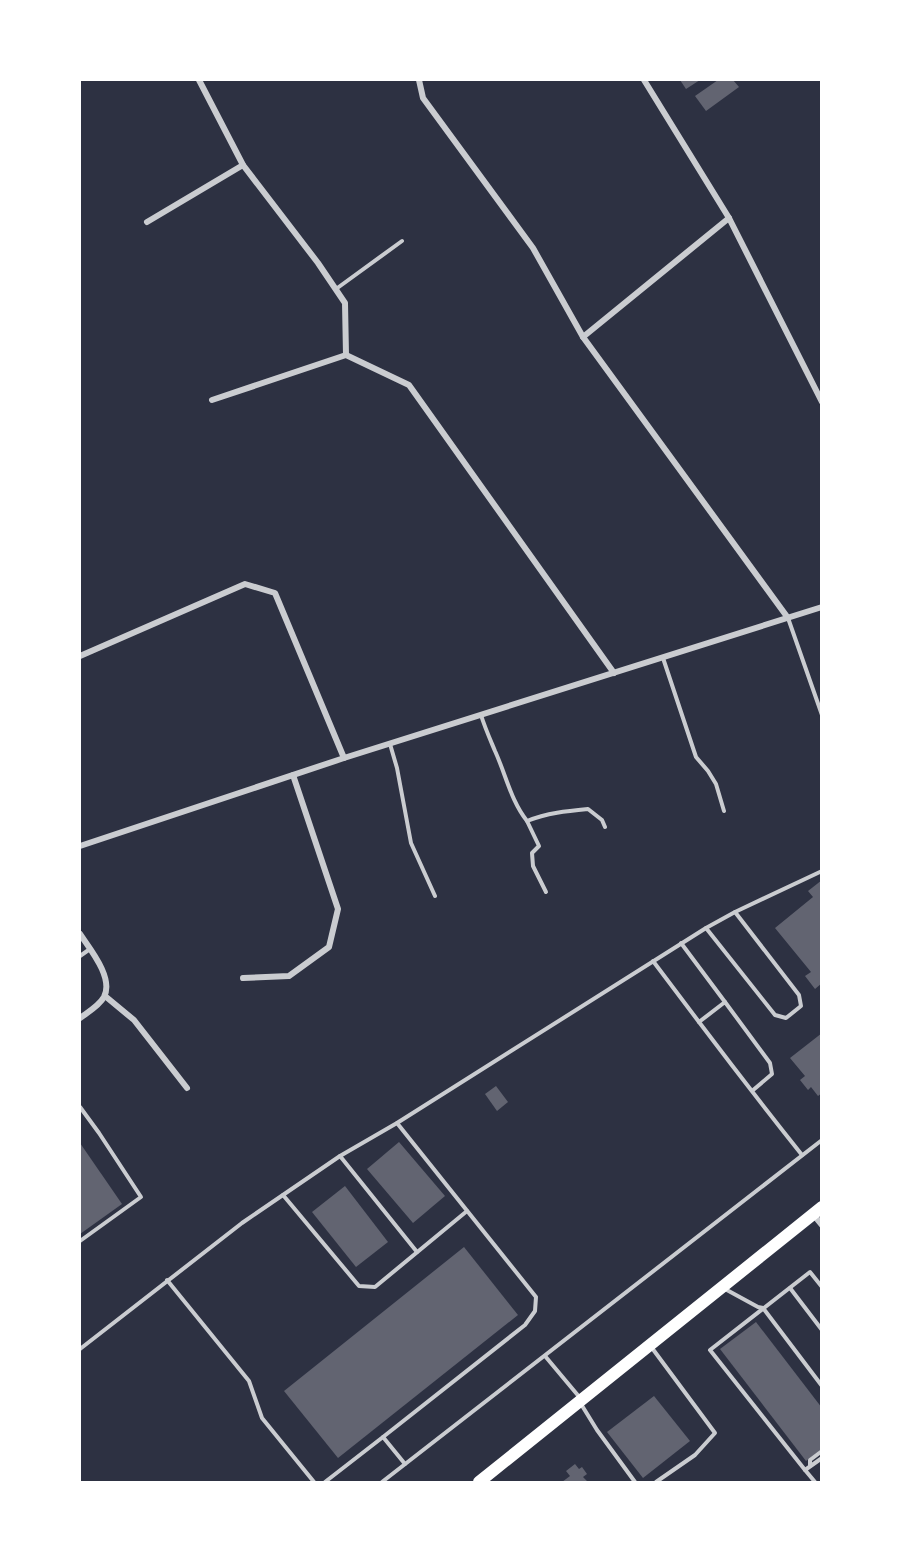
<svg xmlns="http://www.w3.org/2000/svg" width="901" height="1562" font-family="'Golos Text',sans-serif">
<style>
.building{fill:#626471}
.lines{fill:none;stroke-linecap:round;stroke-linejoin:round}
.service{stroke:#caccd0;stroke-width:4}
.minor{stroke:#caccd0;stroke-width:6}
.primary{stroke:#fff;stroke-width:12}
</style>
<rect width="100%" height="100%" fill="#2d3142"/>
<!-- building -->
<g class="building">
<path d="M680 80H700L686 89Z"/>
<path d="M718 80H733L739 87 706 111 695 96Z"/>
<path d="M822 880V983L815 989 805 976 811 972 775 928 813 897 808 891Z"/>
<path d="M822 1033V1093L818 1096 811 1087 808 1090 800 1080 805 1076 790 1058Z"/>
<path d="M496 1086 508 1102 497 1111 485 1094Z"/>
<path d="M399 1142 445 1196 413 1223 367 1169Z"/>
<path d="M80 1143 122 1204 80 1234Z"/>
<path d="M345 1186 388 1242 356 1267 312 1212Z"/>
<path d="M464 1247 518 1315 338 1458 284 1391Z"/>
<path d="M756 1322 822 1408V1449L806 1461 720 1349Z"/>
<path d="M654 1396 690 1441 643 1478 607 1432Z"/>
<path d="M575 1464 579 1469 582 1467 587 1474 583 1477 588 1482H562L570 1476 566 1471Z"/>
</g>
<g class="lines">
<!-- service -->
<g class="service">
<path d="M336 289 402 241"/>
<path d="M788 618 822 715"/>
<path d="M663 658 696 757 708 771 716 784 724 811"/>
<path d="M481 715C485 728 490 739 495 751 506 775 511 801 527 821 547 813 567 811 588 809L602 820 605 827"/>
<path d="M390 744 397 768 411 843 435 896"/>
<path d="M527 821 539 846 532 853 533 866 546 892"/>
<path d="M706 928 775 1015 786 1018 801 1006 799 995 735 912"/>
<path d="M681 943 725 1002"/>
<path d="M80 956 90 949"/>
<path d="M653 961 699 1022"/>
<path d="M752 1091 772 1074 770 1063 725 1002 699 1022C733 1067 767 1111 802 1155"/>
<path d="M80 1107 99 1133 141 1197 80 1241"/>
<path d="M340 1156 417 1252"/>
<path d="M283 1195 359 1286 375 1287 467 1211"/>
<path d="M167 1280 249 1381 262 1418 314 1482"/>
<path d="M790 1288 822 1330"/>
<path d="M725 1289 758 1307 763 1308 822 1386"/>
<path d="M652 1348 715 1433 695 1455 656 1482"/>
<path d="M80 1349 242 1223 340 1156 397 1123 706 928 735 912 822 871"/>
<path d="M545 1356 581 1399"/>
<path d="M581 1404 597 1430 635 1482"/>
<path d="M383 1437 525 1325 535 1311 536 1297 397 1123"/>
<path d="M810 1466V1460L822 1451"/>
<path d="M805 1470 710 1350 810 1272 822 1287"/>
<path d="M325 1482 383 1437 405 1464"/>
<path d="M382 1482 822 1140"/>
<path d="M815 1482 805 1470 822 1458"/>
</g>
<!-- minor -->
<g class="minor">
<path d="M199 80 243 165 318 263 345 303 346 355"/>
<path d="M419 80 423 98 533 248 583 337 788 618"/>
<path d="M644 80 729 218 822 402"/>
<path d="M147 222 243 165"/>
<path d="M583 337 729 218"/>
<path d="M212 400 346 355 409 385 614 673"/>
<path d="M80 656 245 584 275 593 344 758"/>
<path d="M80 846 344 758 822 607"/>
<path d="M80 934C90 949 114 978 104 997 99 1006 88 1012 80 1018"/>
<path d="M243 978 289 976 329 947 338 909 293 775"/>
<path d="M105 996 134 1020 187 1088"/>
<path d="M813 1214 822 1225"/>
</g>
<!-- primary -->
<path class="primary" d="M479 1482 822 1207"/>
</g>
<!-- border -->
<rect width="901" height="1562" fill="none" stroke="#ffffff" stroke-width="162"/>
</svg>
